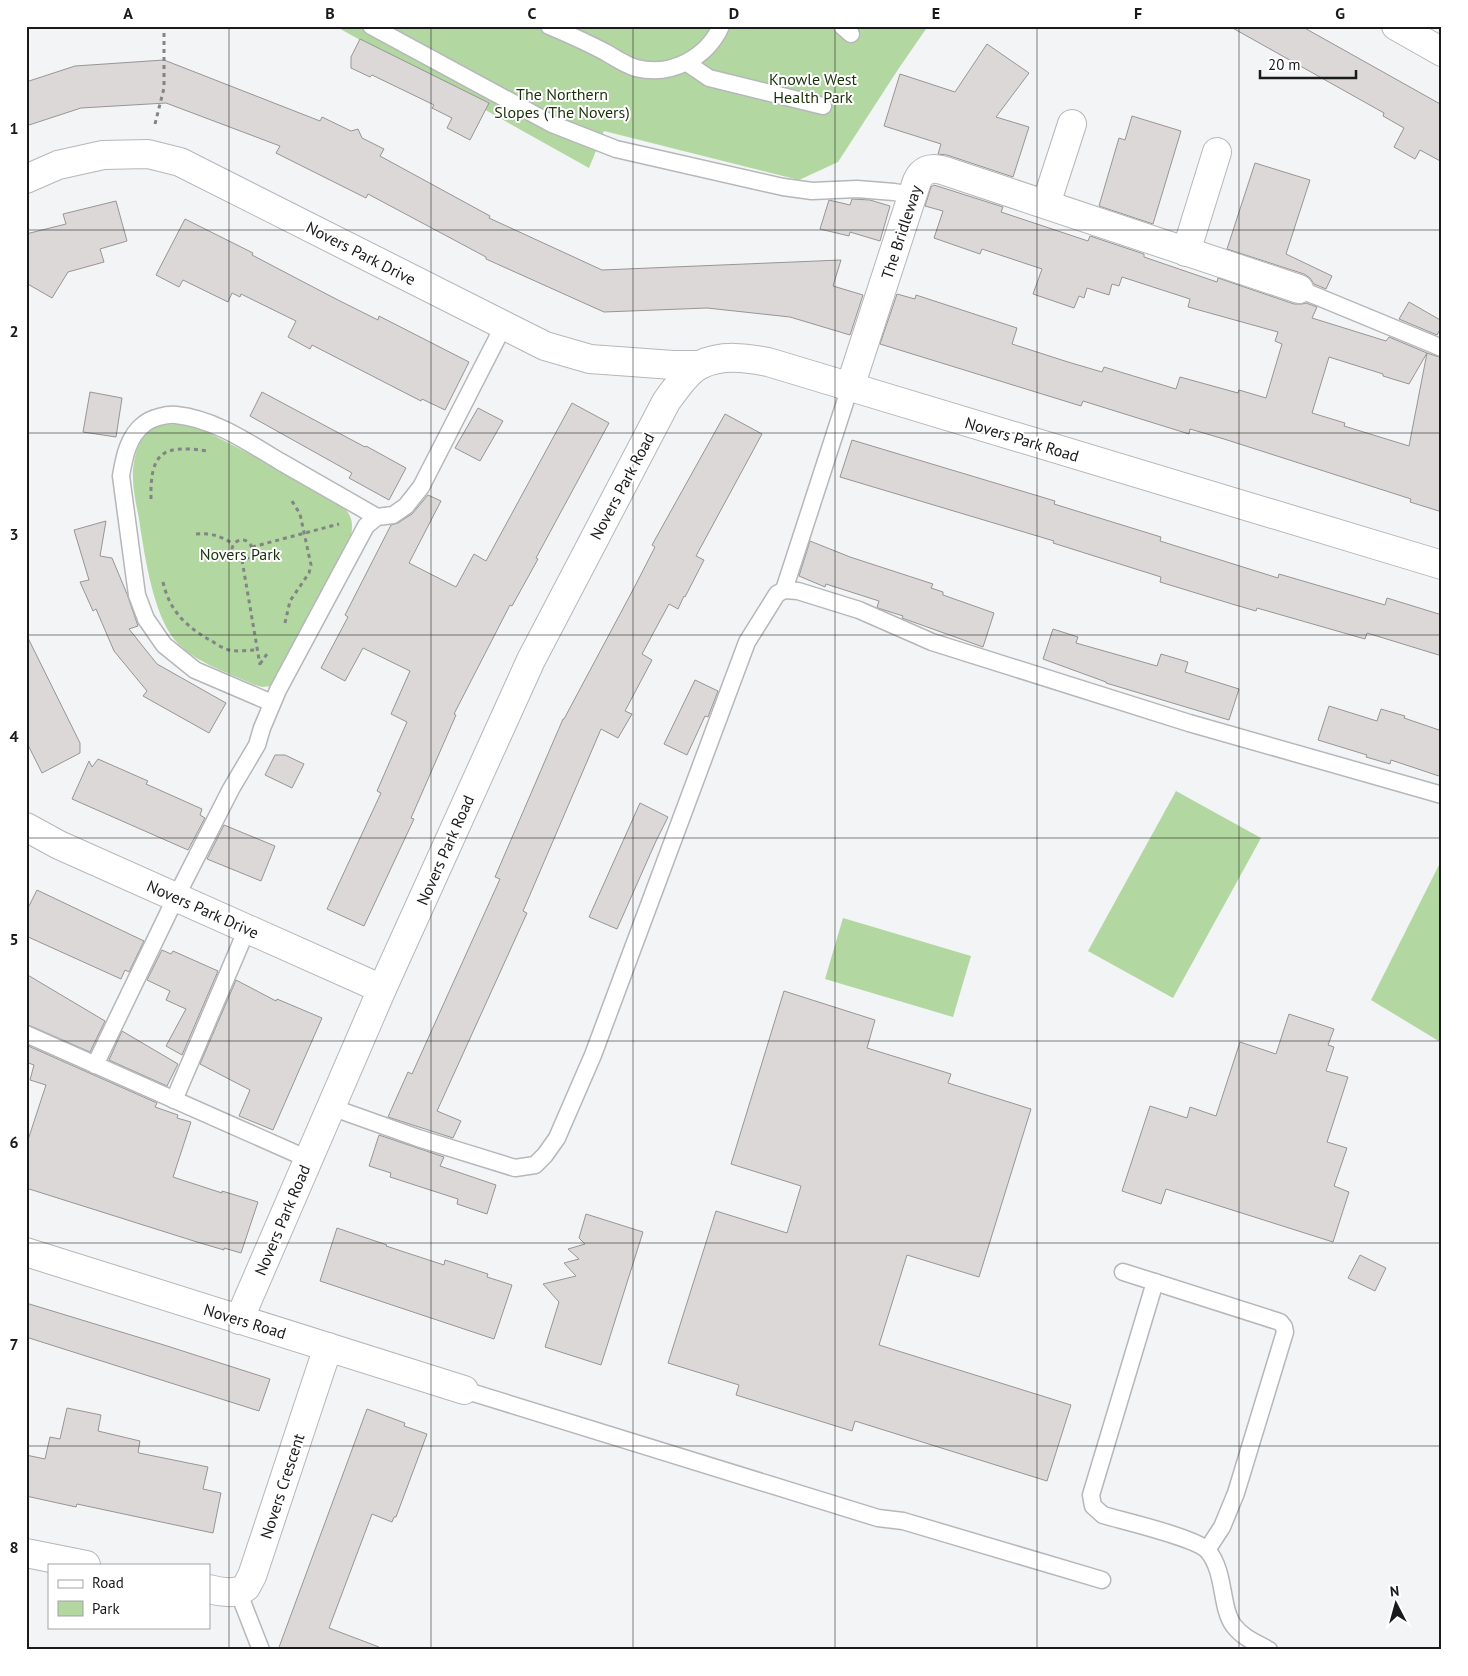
<svg xmlns="http://www.w3.org/2000/svg" width="1468" height="1676" font-family="'PT Sans',sans-serif">
<style>
.green{fill:#b2d7a0}
.building{fill:#dbd8d7;stroke:#999595}
.lines{fill:none;stroke-linecap:round;stroke-linejoin:round}
.lane-casing{stroke:#b5b7ba;stroke-width:19}
.street-casing{stroke:#b5b7ba;stroke-width:30}
.path{stroke:#828485;stroke-width:3;stroke-dasharray:4 4;stroke-linecap:butt}
.lane{stroke:#fff;stroke-width:16}
.street{stroke:#fff;stroke-width:28}
.grid{fill:none;stroke:#191a1b;stroke-width:1;stroke-opacity:0.55}
.labels{text-anchor:middle;stroke-width:4;stroke-linejoin:round;paint-order:stroke}
.park-label{font-size:16px;fill:#193109;stroke:#fff}
.street-label{font-size:16px;fill:#191a1b;stroke:#fff}
.neatline{fill:none;stroke:#191a1b;stroke-width:2}
.grid-label{font-size:16px;text-anchor:middle;font-weight:bold;fill:#191a1b}
</style>
<rect width="100%" height="100%" fill="#f2f4f6"/>
<!-- green -->
<g class="green">
<path d="M335 26H928L899 68 838 162 799 180 604 131 589 168Z"/>
<path d="M181 424 191 425 207 432 301 480 343 507C354 516 353 528 350 540L272 686 262 687 255 685C229 673 187 660 171 635 152 607 144 552 139 519 136 503 132 486 133 470 134 459 137 446 143 437 151 425 167 424 181 424Z"/>
<path d="M1176 791 1261 838 1173 998 1088 951Z"/>
<path d="M1442 859V1043L1371 1000Z"/>
<path d="M843 918 971 956 953 1017 825 979Z"/>
</g>
<!-- building -->
<g class="building">
<path d="M1229 26H1301L1442 105V162L1420 150 1415 159 1394 147 1404 128 1383 116 1384 113Z"/>
<path d="M360 39 489 103 470 140 447 128 452 118 432 108 434 105 372 75 370 77 351 68V57Z"/>
<path d="M987 44 1029 73 996 117 1029 127 1013 177 947 155 938 154 941 144 884 126 900 74 955 92Z"/>
<path d="M164 60 320 121 322 117 351 131 358 129 362 138 384 149 380 156 490 216 489 218 602 270 841 260 833 286 863 295 850 335 790 317 707 308 604 312 486 259V257L368 194 366 198 276 153 280 146 166 103 81 108 26 126V82L75 66Z"/>
<path d="M1132 116 1181 131 1153 224 1099 206 1119 138 1125 140Z"/>
<path d="M1255 163 1310 180 1286 254 1332 276 1326 289 1314 284 1310 278 1304 274 1227 249Z"/>
<path d="M934 185 1003 207 1001 212 1088 241 1090 236 1144 254V257L1217 282 1218 278 1294 304H1302L1306 303 1317 307 1312 318 1386 341 1389 337 1427 353 1409 384 1383 376V374L1329 357 1312 413 1345 423 1344 426 1409 446 1427 353 1442 358V512L1410 502 1411 499 1224 439 1190 429 1189 434 1083 401 1081 406 880 344 897 294 915 299 916 295 1017 328 1012 344 1068 362 1102 372 1104 367 1176 389 1180 377 1238 393 1239 390 1266 398 1282 344 1275 341 1278 332 1188 307 1190 299 1122 277 1119 286 1112 284 1109 295 1087 288 1084 298 1079 296 1074 308 1033 294 1042 269 982 249 980 254 934 238 943 211 925 206 931 187Z"/>
<path d="M852 199 870 200 890 206 880 241 850 232 849 236 820 229 829 200 850 205Z"/>
<path d="M116 201 127 241 100 249 104 262 68 272 52 298 26 283V234L66 224 63 214Z"/>
<path d="M185 219 253 253 252 255 336 299 378 320 379 316 469 362 445 410 422 399 421 401 312 345 310 349 288 337 296 321 241 294 240 297 232 293 228 302 183 280 179 287 156 275Z"/>
<path d="M1409 302 1442 321V326L1437 335 1399 319Z"/>
<path d="M90 392 122 398 116 437 83 432Z"/>
<path d="M262 392 365 447 366 446 406 468 389 500 349 478 352 473 250 416Z"/>
<path d="M572 403 609 423 536 558 538 559 512 606 510 605 454 714 456 715 411 818 414 819 364 926 327 909 381 793 377 791 407 722 391 714 410 671 363 648 345 681 321 668 348 617 345 615 391 525 398 523 412 514 428 495 441 501 409 563 456 587 474 554 486 561Z"/>
<path d="M478 408 503 421 480 461 455 448Z"/>
<path d="M725 414 762 434 696 556 704 560 685 597 684 596 678 609 669 604 642 654 652 660 625 711 632 714 618 738 601 729 523 911 527 913 437 1111 461 1121 453 1138 388 1117 408 1072 412 1074 500 879 495 877 563 719H564L635 586 655 547 652 545Z"/>
<path d="M852 440 1055 501 1054 504 1161 537 1160 541 1278 578 1279 574 1385 605 1387 598 1442 615V656L1367 633 1365 639 1257 608 1256 611 1232 604 1160 582 1161 577 1053 543 1054 541 840 477Z"/>
<path d="M106 521 100 556 112 558 127 594 138 626 129 629 157 664 226 703 209 733 143 696 147 691 114 651 96 609 93 611 80 582 89 580 74 530Z"/>
<path d="M810 541 850 557 933 584 931 588 943 592V595L994 613 983 647 902 618 903 616 878 608 877 607 879 601 826 584 825 587 799 576Z"/>
<path d="M1053 629 1078 637 1076 643 1157 666 1161 654 1188 662 1185 672 1239 689 1229 720 1106 683V682L1043 659Z"/>
<path d="M26 634 80 743V753L42 773 26 741Z"/>
<path d="M695 680 718 691 708 717 705 716 687 755 664 744Z"/>
<path d="M1329 706 1377 721 1381 709 1405 716 1404 718 1442 731V777L1391 760 1390 764 1366 757 1367 755 1318 740Z"/>
<path d="M275 755H285L304 764 292 788 265 775Z"/>
<path d="M98 759 148 781 146 784 202 809 200 815 205 818 188 850 72 799 89 761 92 767Z"/>
<path d="M640 803 668 817 656 841 617 929 589 917Z"/>
<path d="M224 825 275 846 261 881 207 859Z"/>
<path d="M37 890 144 941 129 972 125 970 121 979 26 936V912Z"/>
<path d="M162 950 171 954 173 951 218 971 182 1055 166 1046 186 1009 166 1000 170 991 147 980Z"/>
<path d="M26 974 105 1021 90 1052 26 1024Z"/>
<path d="M236 980 276 1001 277 999 322 1018 273 1130 239 1116 250 1090 200 1064Z"/>
<path d="M784 991 875 1020 867 1048 951 1074 948 1083 1031 1109 979 1277 907 1255 879 1345 1071 1405 1047 1481 855 1421 852 1431 736 1395 739 1385 668 1363 716 1211 787 1233 801 1186 731 1164Z"/>
<path d="M1289 1014 1334 1029 1328 1045 1334 1047 1326 1071 1348 1077 1327 1142 1347 1148 1334 1186 1349 1192 1333 1242 1166 1189 1161 1204 1122 1191 1150 1106 1187 1118 1190 1107 1216 1116 1240 1042 1276 1054Z"/>
<path d="M122 1031 178 1064 167 1086 109 1060Z"/>
<path d="M26 1045 157 1103 155 1107 178 1115 177 1118 191 1122 173 1177 222 1193V1191L258 1202 241 1253 224 1248V1250L197 1242 26 1188V1146L46 1085 30 1080 34 1065 26 1062Z"/>
<path d="M379 1135 444 1157 440 1166 496 1185 487 1214 457 1204 458 1199 390 1177 391 1173 369 1166Z"/>
<path d="M586 1214 643 1232 601 1365 545 1347 559 1302 543 1284 576 1276 564 1263 579 1259 568 1249 585 1244 579 1238Z"/>
<path d="M337 1228 387 1245 386 1246 444 1265 445 1260 488 1274 487 1277 512 1285 494 1339 320 1281Z"/>
<path d="M1360 1255 1386 1268 1375 1291 1348 1278Z"/>
<path d="M26 1303 164 1345 270 1379 259 1411 26 1337Z"/>
<path d="M67 1408 101 1415 98 1431 140 1441 138 1452 139 1453 208 1467 203 1489 221 1493 213 1533 77 1504 76 1507 26 1496V1455L45 1459 50 1437 60 1439Z"/>
<path d="M367 1409 405 1423 404 1426 427 1434 396 1517H394L392 1522 372 1514 329 1628 379 1647V1650H278Z"/>
</g>
<g class="lines">
<!-- lane casing -->
<g class="lane-casing">
<g id="lane">
<path d="M371 26 552 124 616 149 783 187 812 191 857 189 894 192 912 195"/>
<path d="M549 26C568 34 586 42 605 52 614 57 625 65 636 68 670 77 707 58 721 26"/>
<path d="M842 26 851 34"/>
<path d="M687 63 709 78 823 106"/>
<path d="M1299 289 1442 348"/>
<path d="M784 590 850 387"/>
<path d="M272 703 195 670 164 645 146 619 137 595 121 476C124 458 128 436 144 424 151 418 167 414 176 415 215 419 249 443 281 462 313 480 345 499 377 517"/>
<path d="M26 1034 308 1159"/>
<path d="M95 1065 176 897 231 789 257 745 262 728 278 690 366 526 377 517 393 515 406 506 421 487 504 325"/>
<path d="M174 1100 247 929"/>
<path d="M331 1107 418 1138 515 1168 535 1165 545 1155 557 1138 593 1055 747 642 777 594 784 590 798 591 859 610 932 642 1189 723 1442 795"/>
<path d="M1123 1272 1280 1322 1284 1327 1285 1332 1236 1493 1222 1527 1207 1550"/>
<path d="M1155 1282 1091 1495 1093 1506 1103 1515C1123 1521 1197 1538 1208 1551 1226 1573 1220 1608 1234 1626 1243 1638 1257 1643 1269 1650"/>
<path d="M464 1390 878 1518 903 1521 1102 1580"/>
<path d="M238 1591 261 1650"/>
</g>
</g>
<!-- street casing -->
<g class="street-casing">
<g id="street">
<path d="M1396 26 1442 52"/>
<path d="M26 179 58 165 103 155 148 154 180 162 545 346 590 359 673 365H699"/>
<path d="M1046 204 1072 124"/>
<path d="M1186 252 1217 152"/>
<path d="M850 387 917 181C922 170 930 167 942 170L1299 289"/>
<path d="M26 827 59 845 382 989"/>
<path d="M26 1252 464 1390"/>
<path d="M239 1320 382 989 531 660 666 402C673 392 689 370 700 365 722 354 746 358 768 362L1442 565"/>
<path d="M26 1553 86 1565"/>
<path d="M209 1589C219 1592 237 1595 246 1587 248 1584 250 1579 252 1576L328 1347"/>
</g>
</g>
<!-- path -->
<g class="path">
<path d="M155 124 164 88V26"/>
<path d="M151 499C150 453 162 444 207 451"/>
<path d="M196 534C214 533 219 536 234 544"/>
<circle cx="242" cy="550" r="10"/>
<path d="M252 547 339 524"/>
<path d="M242 560 260 665"/>
<path d="M163 582C169 609 184 625 208 639 214 642 221 648 229 650 238 652 248 650 257 650"/>
<path d="M285 623 290 601 309 573 311 565 300 514 290 498"/>
<path d="M260 664 267 654"/>
</g>
<!-- lane -->
<use href="#lane" class="lane"/>
<!-- street -->
<use href="#street" class="street"/>
</g>
<!-- grid -->
<path class="grid" d="M229 26V1650M431 26V1650M633 26V1650M835 26V1650M1037 26V1650M1239 26V1650M26 230H1442M26 433H1442M26 635H1442M26 838H1442M26 1041H1442M26 1243H1442M26 1446H1442"/>
<g class="labels">
<!-- park labels -->
<g class="park-label">
<text x="813" y="85">Knowle West<tspan x="813" dy="18">Health Park</tspan></text>
<text x="562" y="100">The Northern<tspan x="562" dy="18">Slopes (The Novers)</tspan></text>
<text x="240" y="560">Novers Park</text>
</g>
<!-- street labels -->
<g class="street-label">
<text transform="translate(901 232) rotate(-72)" y="6">The Bridleway</text>
<text transform="translate(361 253) rotate(27)" y="6">Novers Park Drive</text>
<text transform="translate(1022 439) rotate(17)" y="6">Novers Park Road</text>
<text transform="translate(622 486) rotate(-62)" y="6">Novers Park Road</text>
<text transform="translate(445 850) rotate(-66)" y="6">Novers Park Road</text>
<text transform="translate(203 909) rotate(24)" y="6">Novers Park Drive</text>
<text transform="translate(282 1220) rotate(-67)" y="6">Novers Park Road</text>
<text transform="translate(245 1321) rotate(17)" y="6">Novers Road</text>
<text transform="translate(282 1486) rotate(-72)" y="6">Novers Crescent</text>
</g>
</g>
<!-- border -->
<rect width="1468" height="1676" fill="none" stroke="#ffffff" stroke-width="55"/>
<!-- legend -->
<rect x="48" y="1564" width="162" height="65" fill="#ffffff" stroke="#a3a3a4"/>
<rect x="58" y="1580" width="25" height="8" fill="#ffffff" stroke="#a3a3a4"/>
<text x="92" y="1588" font-size="15" fill="#191a1b">Road</text>
<rect x="58" y="1601" width="25" height="15" fill="#b2d7a0" stroke="#a3a3a4"/>
<text x="92" y="1614" font-size="15" fill="#191a1b">Park</text>
<!-- north arrow -->
<g transform="translate(1396 1604) rotate(354)" stroke="#ffffff" stroke-width="4" paint-order="stroke">
<path d="M0-4L9 19L0 12L-9 19Z" fill="#191a1b"/>
<text y="-8" font-size="14" font-weight="bold" text-anchor="middle" fill="#191a1b">N</text>
</g>
<!-- scale -->
<path d="M1260 70v8h96v-8" fill="none" stroke="#191a1b" stroke-width="2.5"/>
<text x="1268" y="70" font-size="15" fill="#191a1b" stroke="#ffffff" stroke-width="4" paint-order="stroke">20 m</text>
<rect x="28" y="28" width="1412" height="1620" class="neatline"/>
<g class="grid-label">
<text x="128" y="19">A</text>
<text x="330" y="19">B</text>
<text x="532" y="19">C</text>
<text x="734" y="19">D</text>
<text x="936" y="19">E</text>
<text x="1138" y="19">F</text>
<text x="1340" y="19">G</text>
<text x="14" y="134">1</text>
<text x="14" y="337">2</text>
<text x="14" y="540">3</text>
<text x="14" y="742">4</text>
<text x="14" y="945">5</text>
<text x="14" y="1148">6</text>
<text x="14" y="1350">7</text>
<text x="14" y="1553">8</text>
</g>
</svg>
